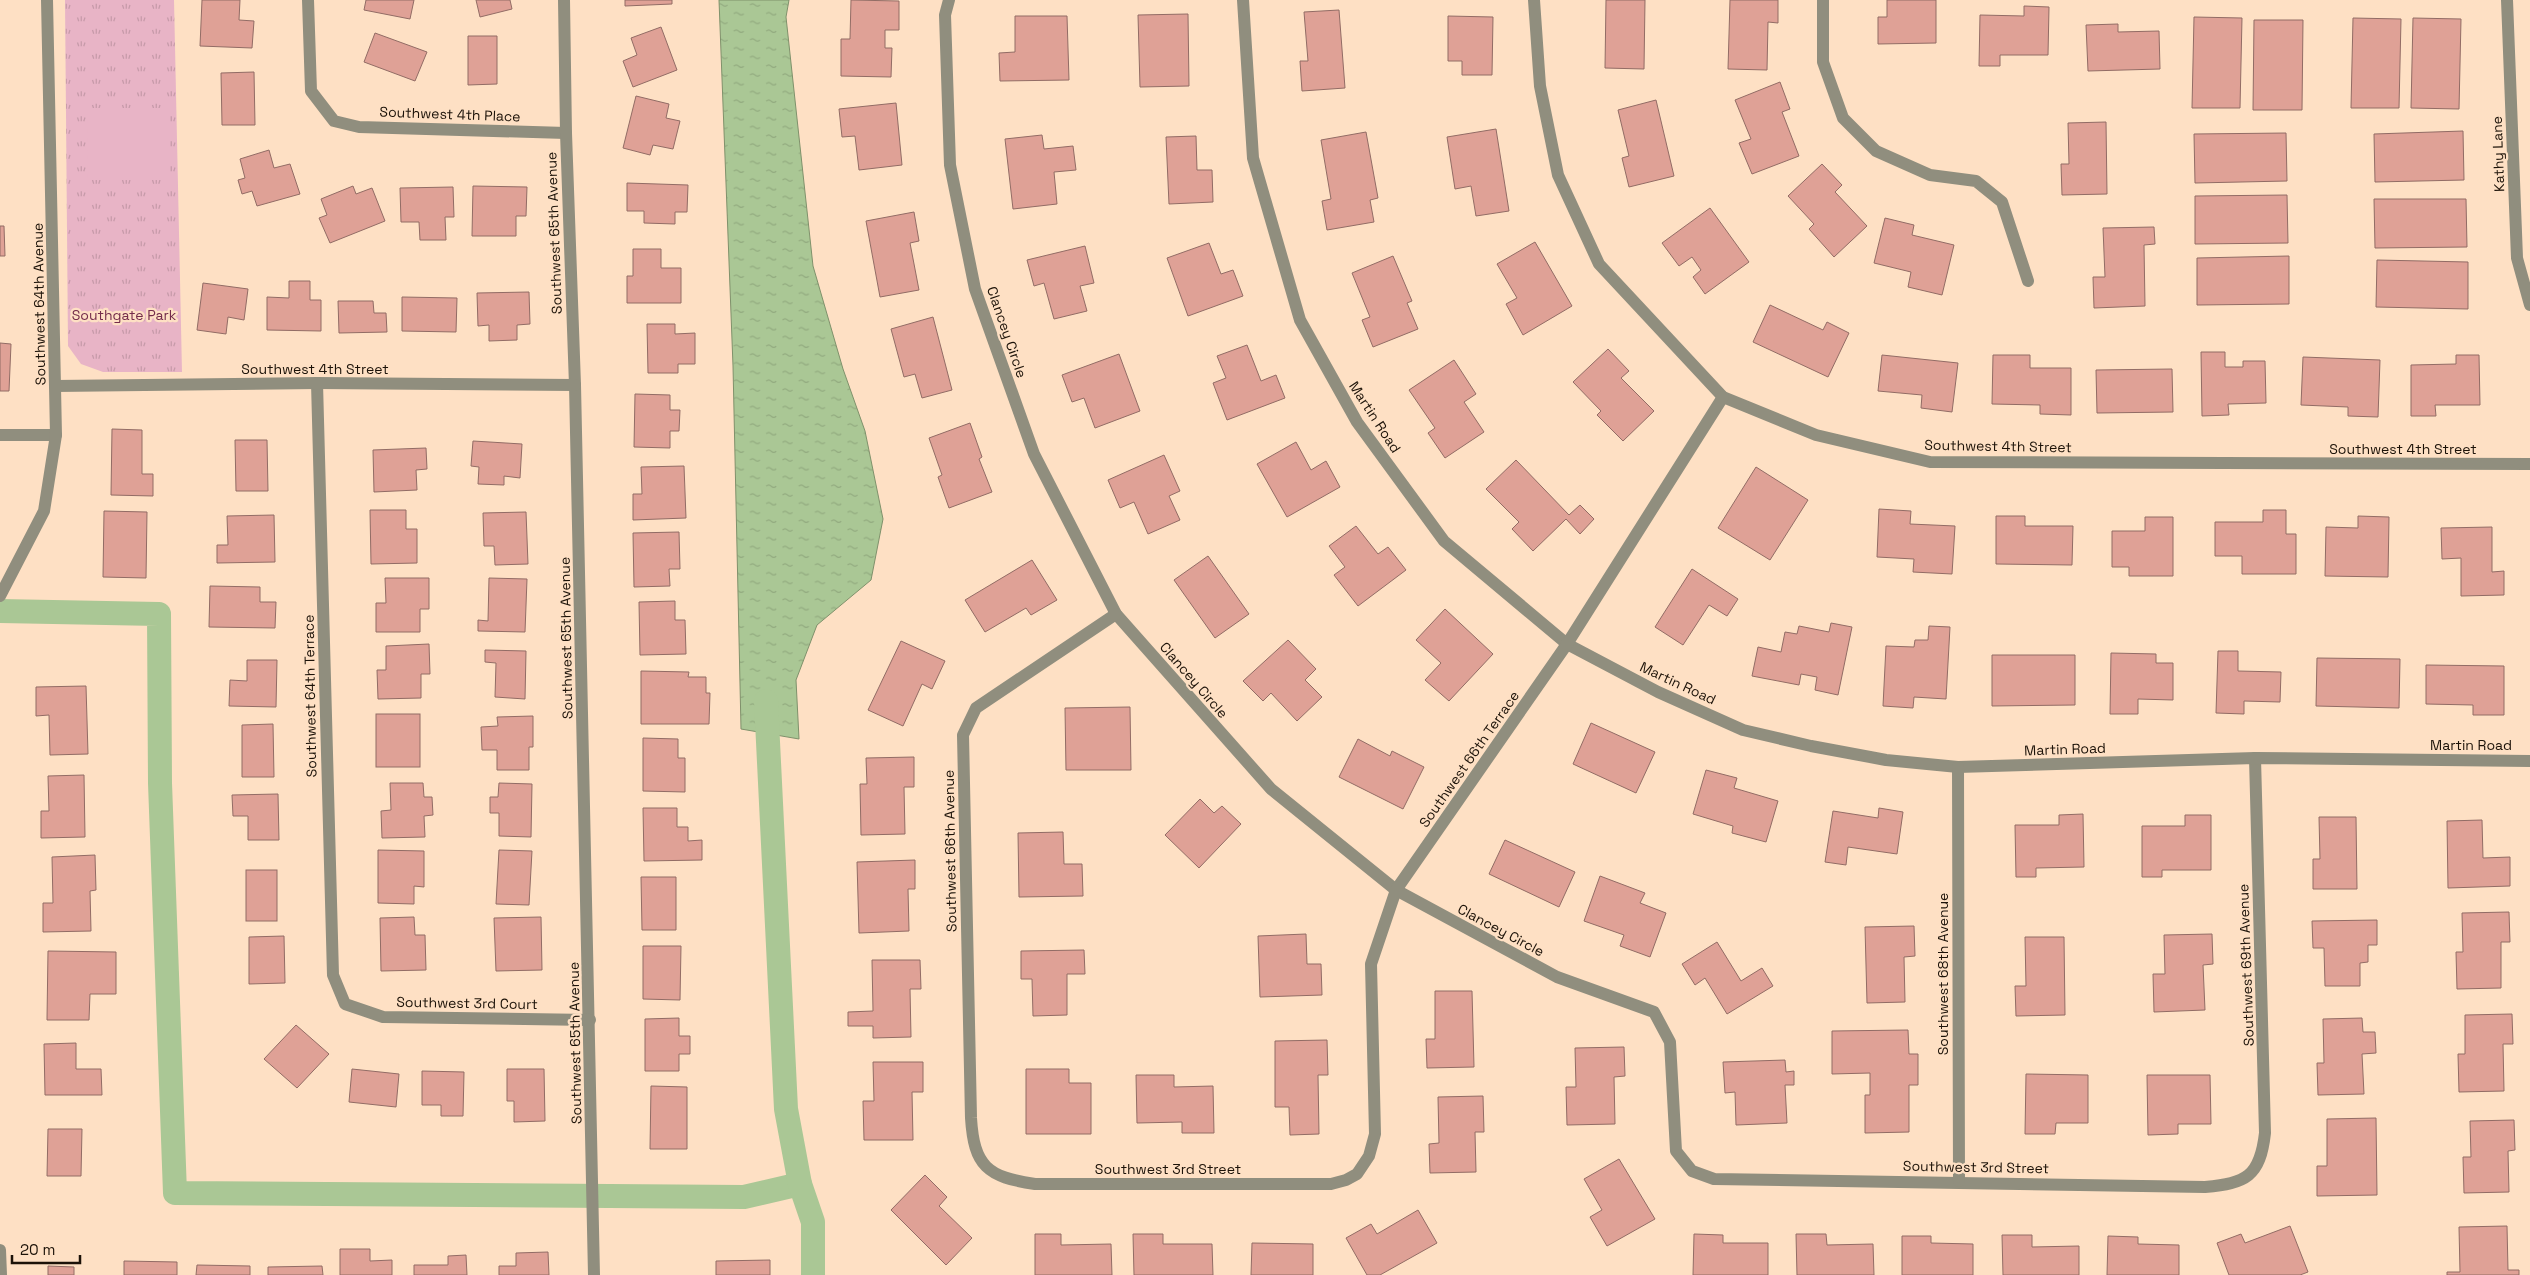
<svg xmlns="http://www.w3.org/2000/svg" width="2530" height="1275" font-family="'Space Grotesk',sans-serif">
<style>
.park{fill:url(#park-tufts)}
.pitch{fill:#e8b4c6}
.water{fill:url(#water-ripples);stroke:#7f916b}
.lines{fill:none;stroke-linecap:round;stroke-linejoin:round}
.canal{stroke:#aac795;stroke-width:24}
.building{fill:#dfa196;stroke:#926c65}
.minor{stroke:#908e7e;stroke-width:12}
.labels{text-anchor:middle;stroke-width:4.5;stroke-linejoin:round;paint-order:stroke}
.street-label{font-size:14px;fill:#1c1208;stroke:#fee0c4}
.park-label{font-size:14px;fill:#742c4b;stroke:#fee0c4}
</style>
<defs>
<pattern id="park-tufts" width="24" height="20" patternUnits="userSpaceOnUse" patternTransform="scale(1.25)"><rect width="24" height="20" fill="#e8b4c6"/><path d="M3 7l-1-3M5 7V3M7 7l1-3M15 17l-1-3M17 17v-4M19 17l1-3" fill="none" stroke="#c69aa9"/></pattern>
<pattern id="water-ripples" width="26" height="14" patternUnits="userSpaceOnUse" patternTransform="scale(1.25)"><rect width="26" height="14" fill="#aac795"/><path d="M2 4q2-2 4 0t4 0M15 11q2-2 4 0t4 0" fill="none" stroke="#92aa7f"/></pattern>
</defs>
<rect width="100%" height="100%" fill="#fee0c4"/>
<!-- park -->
<path class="park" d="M65 0H174L182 372H103L81 364 68 346Z"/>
<!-- pitch -->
<path class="pitch" d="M87 108H170V180H88Z"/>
<!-- water -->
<path class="water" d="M719 0H789L786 17 813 266 843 369 865 431 883 519 871 580 817 625 796 680 799 739 741 729 733 366Z"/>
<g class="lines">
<!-- canal -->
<g class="canal">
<path d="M0 611 159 614 160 783 175 1193 744 1197 800 1184"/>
<path d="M766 701 786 1109 800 1184 813 1222V1275"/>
</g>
</g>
<!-- building -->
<g class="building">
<path d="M202 0H240L239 20 254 21 252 48 200 46Z"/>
<path d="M366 0H414L410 19 364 10Z"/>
<path d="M476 0H510L512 9 480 17Z"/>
<path d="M625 0H672V4L625 6Z"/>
<path d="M851 0 899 1V30H885V48H892L891 77 841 76V39H850Z"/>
<path d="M1606 0H1645L1644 69 1605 68Z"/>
<path d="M1730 0H1778V23L1768 22 1767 70 1728 69Z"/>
<path d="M1887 0H1936V43L1878 44V17H1887Z"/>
<path d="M2024 6 2049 7 2048 55H2000V66H1979L1980 15 2024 16Z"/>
<path d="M1339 10 1345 88 1302 91 1300 61H1308L1304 12Z"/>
<path d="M1188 14 1189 86 1140 87 1138 15Z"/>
<path d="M1015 16H1067L1069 80 1000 81 999 53 1015 52Z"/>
<path d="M1448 16 1493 17 1492 75H1462V61H1448Z"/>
<path d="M2194 17 2242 18 2240 108H2192Z"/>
<path d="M2353 18 2401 19 2399 108H2351Z"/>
<path d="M2413 18 2461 19 2459 109 2411 108Z"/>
<path d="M2254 20H2303L2302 110H2253Z"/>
<path d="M2118 24V32L2159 31 2160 69 2088 71 2086 25Z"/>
<path d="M661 27 677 70 633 87 623 61 637 55 631 38Z"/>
<path d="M375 33 427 52 415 81 364 62Z"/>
<path d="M468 36H497V84L468 85Z"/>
<path d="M254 72 255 125H222L221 73Z"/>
<path d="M1780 82 1790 109 1782 112 1799 156 1752 174 1739 143 1751 139 1735 100Z"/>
<path d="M636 96 669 104 666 118 680 121 673 149 653 145 650 155 623 148Z"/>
<path d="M1656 100 1674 176 1629 187 1622 158 1629 156 1618 110Z"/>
<path d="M896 103 902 165 859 170 855 136 842 137 839 109Z"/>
<path d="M2106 122 2107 194 2062 195 2061 164H2069L2068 123Z"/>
<path d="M1496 129 1509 211 1476 216 1471 186 1455 189 1447 137Z"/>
<path d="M2463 131 2464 180 2375 182 2374 134Z"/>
<path d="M1366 132 1378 198 1370 200 1374 222 1327 230 1322 201 1331 199 1321 140Z"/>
<path d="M2286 133 2287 181 2195 183 2194 134Z"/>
<path d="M1042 135 1044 149 1073 146 1076 170 1054 172 1057 204 1013 209 1005 139Z"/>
<path d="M1196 136 1197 170H1212L1213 202 1169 204 1166 137Z"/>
<path d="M269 150 274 168 290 164 300 194 257 206 252 191 242 194 238 180 245 178 240 159Z"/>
<path d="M1822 164 1842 185 1835 192 1867 226 1834 257 1809 229 1814 224 1788 196Z"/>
<path d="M627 183 688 185 687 212H675V224L644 223V211H627Z"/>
<path d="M353 186 356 194 372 188 385 221 330 243 319 218 327 215 321 199Z"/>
<path d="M473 186 527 187 526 216H516V236H472Z"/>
<path d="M453 187 454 217H445L446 240H420L419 222H401L400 188Z"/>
<path d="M2287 195 2288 243 2195 244V196Z"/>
<path d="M2374 199H2466L2467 247 2375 248Z"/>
<path d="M1710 208 1749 262 1705 294 1693 277 1701 270 1692 257 1679 266 1662 243Z"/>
<path d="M914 212 919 241 910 243 919 290 880 297 866 221Z"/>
<path d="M1885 218 1914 225 1912 235 1954 245 1942 295 1908 287 1911 272 1874 263Z"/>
<path d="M0 226H4L5 256H0Z"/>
<path d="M2154 227 2155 244 2144 245 2145 306 2094 308 2093 277H2105L2103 228Z"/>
<path d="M1535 242 1572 306 1523 335 1506 304 1517 298 1497 264Z"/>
<path d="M1209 243 1221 274 1233 270 1243 296 1188 316 1167 258Z"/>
<path d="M1085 246 1094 283 1080 286 1087 311 1054 319 1044 283 1034 286 1027 260Z"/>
<path d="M633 249H661V268H681V303H627V276H633Z"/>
<path d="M1393 256 1412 301 1407 303 1418 329 1373 347 1362 320 1370 317 1352 273Z"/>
<path d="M2289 256V304L2197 305V258Z"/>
<path d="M2377 260 2468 262V309L2376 307Z"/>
<path d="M289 281H310V300H321V331L267 330V297L289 298Z"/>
<path d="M203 283 248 289 244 320 228 317 226 334 197 330Z"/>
<path d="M529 292 530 324 517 325V340L489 341V325L478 326 477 293Z"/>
<path d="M402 297 457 298 456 332 402 331Z"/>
<path d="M338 301H373L374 313H386L387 332 339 333Z"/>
<path d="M1770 305 1823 330 1827 322 1849 333 1828 377 1753 342Z"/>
<path d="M933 317 952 390 922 398 915 374 904 377 891 329Z"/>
<path d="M647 324H675V334L695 333V364H678V373H648Z"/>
<path d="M0 343 11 344 9 391H0Z"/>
<path d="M1247 345 1261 381 1276 375 1285 398 1227 420 1213 383 1226 378 1217 356Z"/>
<path d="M1608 349 1629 371 1621 378 1654 411 1623 441 1597 415 1601 411 1573 382Z"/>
<path d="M2201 352H2225V367H2243V361H2265L2266 403 2228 404 2229 415 2202 416Z"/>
<path d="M1119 354 1140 411 1095 428 1084 398 1072 402 1062 375Z"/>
<path d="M1882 355 1958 363 1952 412 1921 408 1922 395 1878 391Z"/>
<path d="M1993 355H2030V368H2071V415L2040 414V405L1992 404Z"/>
<path d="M2456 355H2479L2480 405H2435L2436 416H2411V365L2456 364Z"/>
<path d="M2303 357 2380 360 2378 417 2348 416V407L2301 405Z"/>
<path d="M1454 360 1476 394 1464 402 1484 432 1445 458 1428 433 1435 428 1409 390Z"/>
<path d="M2172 369 2173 412 2097 413 2096 370Z"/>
<path d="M635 394 670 395V410H680L679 431H670V448L634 447Z"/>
<path d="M970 423 982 457 979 459 992 492 949 508 938 477 942 475 929 438Z"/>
<path d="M112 429 142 430V474H153V496L111 495Z"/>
<path d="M235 440H267L268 491H236Z"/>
<path d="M473 441 522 444 520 478 504 476V485L478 484 479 467 471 466Z"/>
<path d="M1296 442 1311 470 1326 461 1340 487 1287 517 1257 464Z"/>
<path d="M426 448 427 469 416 470 417 490 374 492 373 450Z"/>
<path d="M1164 455 1180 491 1169 496 1180 520 1148 534 1134 502 1120 508 1108 480Z"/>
<path d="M1516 460 1569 515 1580 505 1594 519 1580 534 1566 519 1533 551 1512 529 1519 522 1486 489Z"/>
<path d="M684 466 686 518 633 520V494H642L641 467Z"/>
<path d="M1756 467 1808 500 1770 560 1718 528Z"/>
<path d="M1879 509 1911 511 1910 524 1955 526 1952 574 1913 572 1914 559 1877 557Z"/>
<path d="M370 510H406V529H417V563L371 564Z"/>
<path d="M2263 510H2286V534H2296V574H2242V556H2215V522H2263Z"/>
<path d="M104 511 147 512 146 578 103 577Z"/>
<path d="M526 512 528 564 495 565 494 546H484L483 513Z"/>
<path d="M274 515 275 562 217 563V545H228L227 516Z"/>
<path d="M1996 516H2025V526H2073L2072 565 1996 564Z"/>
<path d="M2358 516 2389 517 2388 577 2325 576 2326 527 2358 528Z"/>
<path d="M2145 517H2173V576H2129V567H2112V531H2145Z"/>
<path d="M1356 526 1378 554 1388 547 1406 570 1358 606 1334 575 1345 567 1329 546Z"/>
<path d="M2492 527V572L2504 571V595L2461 596V558L2442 559 2441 528Z"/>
<path d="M679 532 680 569H669L670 586 634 587 633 533Z"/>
<path d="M1208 556 1249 614 1215 638 1174 580Z"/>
<path d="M1032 560 1057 600 1031 615 1026 608 985 632 965 600Z"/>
<path d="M1692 569 1738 599 1727 616 1709 605 1683 645 1655 627Z"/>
<path d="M385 578H429V609H420V632H376V603H386Z"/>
<path d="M489 578 527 579 525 632 478 631V620L488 621Z"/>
<path d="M210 586 260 587V602H276L275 628 209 627Z"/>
<path d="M675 601V620H685L686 654 640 655 639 602Z"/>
<path d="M1445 609 1493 654 1449 701 1425 680 1441 663 1416 640Z"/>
<path d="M1831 623 1852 627 1838 695 1815 690 1817 677 1801 674 1799 685 1752 676 1758 647 1781 652 1785 632 1797 634 1799 626 1829 632Z"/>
<path d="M1929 626 1950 627 1946 699 1914 697 1913 708 1883 706 1886 646 1914 647 1915 640H1928Z"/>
<path d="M1288 640 1316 669 1305 680 1322 697 1297 721 1271 693 1263 701 1243 681Z"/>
<path d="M901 641 945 661 932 689 922 684 903 726 868 710Z"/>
<path d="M429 644 430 674H421V698L378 699 377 670H386V646Z"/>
<path d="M485 650 526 651 525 699 495 697 496 663 485 662Z"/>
<path d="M2218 651H2238V671L2281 672 2280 702 2244 701V714L2216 713Z"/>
<path d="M2111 653 2156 654V663H2173V700L2138 699V714H2110Z"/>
<path d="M1992 655H2075V705L1992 706Z"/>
<path d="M2317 658 2400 659 2399 708 2316 706Z"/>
<path d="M247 660H277L276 707 229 706 230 680 247 681Z"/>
<path d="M2426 665 2504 666V715H2473V705L2426 704Z"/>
<path d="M641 671 689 672 688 677H706V693H710L709 724H641Z"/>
<path d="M86 686 88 754 50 755 49 715 36 716V687Z"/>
<path d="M1130 707 1131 770H1066L1065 708Z"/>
<rect x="376" y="714" width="44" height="53"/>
<path d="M533 716V747H529V770H497V750H482L481 727 498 726 497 717Z"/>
<path d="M1591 723 1655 752 1636 793 1573 764Z"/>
<path d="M273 724 274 777H242V725Z"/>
<path d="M643 738 678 739V758H685V792L643 791Z"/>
<path d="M1358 739 1390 756 1392 751 1424 767 1403 809 1339 777Z"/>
<path d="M914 757V787H904L905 834 861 835 860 784H867L866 758Z"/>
<path d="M1706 770 1737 778 1734 788 1778 801 1766 842 1732 833 1733 826 1693 814Z"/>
<path d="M84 775 85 837 41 838V811H49L48 776Z"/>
<path d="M390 783H423L424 797H432L433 815 424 816 425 837 382 838 381 811 391 810Z"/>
<path d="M499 783 532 784 531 837 499 836V813H490V797H498Z"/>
<path d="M278 794 279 840H248V816H233L232 795Z"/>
<path d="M1200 799 1214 813 1222 806 1241 824 1199 868 1165 835Z"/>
<path d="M643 808H677V827H688V841L702 840V860L644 861Z"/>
<path d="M1879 808 1903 812 1897 854 1848 847 1846 865 1825 862 1833 811 1878 818Z"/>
<path d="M2083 814 2084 867 2036 868V877H2016L2015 825H2059V815Z"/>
<path d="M2185 815H2211V870H2162V877H2142V826H2185Z"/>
<path d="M2319 817H2356L2357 889H2313V859H2320Z"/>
<path d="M2482 820 2483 858 2510 857V886L2448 888 2447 821Z"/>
<path d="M1063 832 1064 864H1082L1083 896 1019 897 1018 833Z"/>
<path d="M1505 840 1575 872 1559 907 1489 874Z"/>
<path d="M378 850 424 851V887L414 886V904L378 903Z"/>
<path d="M499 850 532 851 529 905 496 904Z"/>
<path d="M95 855 96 890 90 891 91 931 43 932V903H53L52 857Z"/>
<path d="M915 860V889H908L909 931 859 933 857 862Z"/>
<rect x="246" y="870" width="31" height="51"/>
<path d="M1600 876 1645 893 1640 903 1666 913 1650 957 1620 946 1624 935 1584 921Z"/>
<path d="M641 877H676V930H642Z"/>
<path d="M2509 912 2510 942H2501V988L2457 989 2456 952H2463L2462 913Z"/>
<path d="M414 917 415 935H425L426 970 381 971 380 918Z"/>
<path d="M541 917 542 970 496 971 494 918Z"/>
<path d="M2377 920V945H2368V962L2360 963V986H2325L2324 948H2313L2312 921Z"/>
<path d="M1914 926 1915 956 1904 957 1905 1002 1867 1003 1865 927Z"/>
<path d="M1306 934 1307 964H1321L1322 995 1260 997 1258 936Z"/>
<path d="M2212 934 2213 964 2203 965 2205 1010 2154 1012 2153 974H2165L2164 935Z"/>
<path d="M284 936 285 983 249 984V937Z"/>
<path d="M2025 937H2064L2065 1015 2016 1016 2015 986H2026Z"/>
<path d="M1717 942 1741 981 1762 968 1773 986 1727 1014 1705 978 1695 985 1682 964Z"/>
<path d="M643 946H681L680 1000 643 999Z"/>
<path d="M1084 950 1085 974H1067V1015L1033 1016 1032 979H1021V951Z"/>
<path d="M48 951 116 952V994H90L89 1020H47Z"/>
<path d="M872 960H920L921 989H910L911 1037 873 1038V1026H848V1012L873 1011Z"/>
<path d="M1435 991H1472L1474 1067 1427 1068 1426 1039H1435Z"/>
<path d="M2512 1014 2513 1044H2503L2504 1091 2459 1092 2458 1054H2465V1015Z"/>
<path d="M679 1018V1036H690V1054H679V1071H645V1019Z"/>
<path d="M2362 1018 2363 1032H2375L2376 1053 2362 1054 2364 1094 2318 1095 2317 1063H2324L2323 1019Z"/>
<path d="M296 1025 329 1054 297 1088 264 1059Z"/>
<path d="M1908 1030 1909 1054H1918V1085H1909V1132L1865 1133V1095H1870V1073L1832 1074V1031Z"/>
<path d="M1327 1040 1328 1075H1318L1319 1134 1290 1135 1289 1107H1275V1041Z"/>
<path d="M76 1043V1069H101L102 1095H45L44 1044Z"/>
<path d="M1624 1047 1625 1076 1614 1077 1615 1124 1567 1125 1566 1087H1576L1575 1048Z"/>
<path d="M1785 1060 1786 1072 1794 1071V1085H1785L1787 1123 1736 1125 1735 1092 1725 1093 1723 1062Z"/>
<path d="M873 1062H923V1092H912L913 1140H864L863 1101H874Z"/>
<path d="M352 1069 399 1074 396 1107 349 1102Z"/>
<path d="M507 1069H544L545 1121 514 1122V1101H507Z"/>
<path d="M1026 1069H1069V1083H1091V1134H1026Z"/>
<path d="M422 1071 464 1072 463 1116H441V1105H422Z"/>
<path d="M2026 1074 2088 1075V1123H2056L2055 1134H2025Z"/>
<path d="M1136 1075H1174V1087L1213 1086 1214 1133H1182V1122L1137 1123Z"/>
<path d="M2147 1075H2210L2211 1124H2178V1134L2148 1135Z"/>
<path d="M651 1086 687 1087V1149H650Z"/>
<path d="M1483 1096 1484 1132H1475L1476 1172 1430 1173 1429 1144 1439 1143 1438 1097Z"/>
<path d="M2376 1118 2377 1195 2317 1196V1166H2327V1119Z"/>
<path d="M2514 1120 2515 1150 2508 1151 2509 1192 2464 1193 2463 1157H2471L2470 1121Z"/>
<path d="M48 1129H82L81 1176H47Z"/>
<path d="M1619 1159 1655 1219 1607 1246 1590 1217 1602 1210 1584 1179Z"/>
<path d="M925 1175 947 1197 939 1206 972 1238 946 1265 891 1210Z"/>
<path d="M1418 1210 1437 1243 1380 1275H1367L1346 1238 1371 1224 1377 1234Z"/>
<path d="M2290 1226 2308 1272 2300 1275H2229L2217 1243 2241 1234 2245 1243Z"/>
<path d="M2507 1226 2508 1270H2519V1275H2447V1272H2460L2459 1227Z"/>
<path d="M1035 1234H1061V1245L1111 1244 1112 1275H1035Z"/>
<path d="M1133 1234H1163V1244H1212L1213 1275H1134Z"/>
<path d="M1694 1234 1723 1235V1243H1768V1275H1693Z"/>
<path d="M1796 1234H1826L1827 1245 1873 1244 1874 1275H1797Z"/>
<path d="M2002 1235H2032V1247L2079 1246V1275H2003Z"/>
<path d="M1902 1236H1931V1243L1973 1244V1275H1902Z"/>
<path d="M2108 1236 2138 1237V1244L2179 1245V1275H2107Z"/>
<path d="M1252 1243 1313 1244V1275H1251Z"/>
<path d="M340 1249H370V1261L392 1260V1275H340Z"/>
<path d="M548 1252 549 1275H499V1266H516V1253Z"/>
<path d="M466 1255 467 1275H414V1265H448V1256Z"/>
<path d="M770 1260V1275H716V1261Z"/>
<path d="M124 1261 177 1262V1275H124Z"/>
<path d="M197 1265 250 1266V1275H196Z"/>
<path d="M48 1266 74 1267V1275H48Z"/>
<path d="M322 1266 323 1275H268V1267Z"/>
</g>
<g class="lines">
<!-- minor -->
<g class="minor">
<path d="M308 0 311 91 334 121 359 127 566 133"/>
<path d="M564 0 566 133 575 385 594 1275"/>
<path d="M949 0 945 15 950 165 975 289 1034 454 1116 614 1271 789 1396 890 1557 977 1654 1012 1670 1042 1676 1151 1692 1171 1714 1179 2205 1187C2246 1183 2260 1177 2265 1133L2255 758"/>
<path d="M1243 0 1253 158 1300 320 1357 422 1444 541 1567 644 1658 692 1743 730 1811 746 1886 760 1958 767 2255 758 2530 761"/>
<path d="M1534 0 1540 86 1558 175 1599 264 1723 397 1816 435 1930 462 2530 464"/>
<path d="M1823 0V62L1843 118 1876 151 1930 175 1976 181 2002 202 2028 281"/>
<path d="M2507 0 2517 258 2530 305"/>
<path d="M317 383 333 975 345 1004 383 1017 590 1020"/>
<path d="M55 386 317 383 575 385"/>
<path d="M0 435H56"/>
<path d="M0 596 44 511 56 435 47 0"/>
<path d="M1116 614 976 708 963 735 971 1118C974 1166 987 1177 1035 1184H1331L1346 1180 1357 1174 1369 1156 1375 1134 1371 964 1396 890 1567 644 1723 397"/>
<path d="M1958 767 1959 1181"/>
<path d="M0 1250 1 1275"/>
</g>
</g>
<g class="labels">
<!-- street labels -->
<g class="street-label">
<text transform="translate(450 114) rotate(2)" y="5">Southwest 4th Place</text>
<text transform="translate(2498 154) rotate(-92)" y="5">Kathy Lane</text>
<text transform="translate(554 233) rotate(-92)" y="5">Southwest 65th Avenue</text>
<text transform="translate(39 304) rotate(-91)" y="5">Southwest 64th Avenue</text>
<text transform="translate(1007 332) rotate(71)" y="5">Clancey Circle</text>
<text x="315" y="374">Southwest 4th Street</text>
<text transform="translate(1375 417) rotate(57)" y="5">Martin Road</text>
<text transform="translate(1998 446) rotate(1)" y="5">Southwest 4th Street</text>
<text x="2403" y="454">Southwest 4th Street</text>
<text transform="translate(566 638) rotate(-91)" y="5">Southwest 65th Avenue</text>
<text transform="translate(1194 680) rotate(49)" y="5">Clancey Circle</text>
<text transform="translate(1678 683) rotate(25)" y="5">Martin Road</text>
<text transform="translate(310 696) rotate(-91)" y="5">Southwest 64th Terrace</text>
<text x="2471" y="750">Martin Road</text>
<text transform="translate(2065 749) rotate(-2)" y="5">Martin Road</text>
<text transform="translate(1469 759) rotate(-55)" y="5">Southwest 66th Terrace</text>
<text transform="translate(950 851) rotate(-91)" y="5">Southwest 66th Avenue</text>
<text transform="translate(1501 930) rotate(28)" y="5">Clancey Circle</text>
<text transform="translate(2246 965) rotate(-92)" y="5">Southwest 69th Avenue</text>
<text transform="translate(1943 974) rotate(-90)" y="5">Southwest 68th Avenue</text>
<text transform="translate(467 1003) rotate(1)" y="5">Southwest 3rd Court</text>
<text transform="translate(575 1043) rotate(-91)" y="5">Southwest 65th Avenue</text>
<text transform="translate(1976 1167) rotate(1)" y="5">Southwest 3rd Street</text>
<text x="1168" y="1174">Southwest 3rd Street</text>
</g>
<!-- park labels -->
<g class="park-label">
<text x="124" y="320">Southgate Park</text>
</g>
</g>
<!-- scale -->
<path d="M12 1255v8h68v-8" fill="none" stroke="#1c1208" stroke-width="2.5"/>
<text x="20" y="1255" font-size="15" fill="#1c1208" stroke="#fee0c4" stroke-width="4" paint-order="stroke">20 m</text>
</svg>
